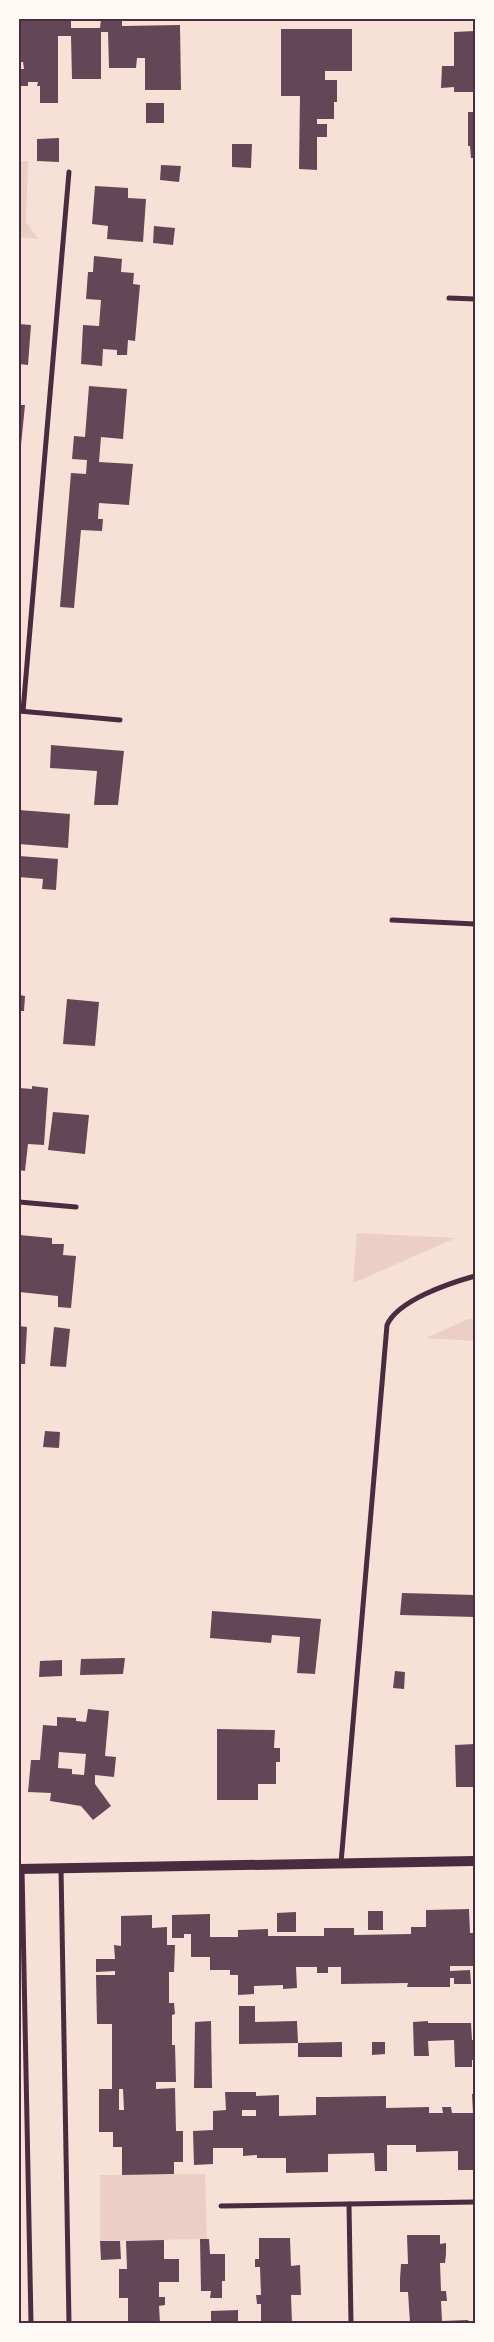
<svg xmlns="http://www.w3.org/2000/svg" width="494" height="2342" font-family="'Zilla Slab',serif">
<style>
.green{fill:#ebcfc5}
.building{fill:#644757;fill-rule:evenodd}
.lines{fill:none;stroke-linecap:round;stroke-linejoin:round}
.minor{stroke:#4a2c40;stroke-width:5}
.secondary{stroke:#4a2c40;stroke-width:10}
.neatline{fill:none;stroke:#4a2c40;stroke-width:2}
</style>
<rect width="100%" height="100%" fill="#f7e1d7"/>
<!-- green -->
<g class="green">
<path d="M19 161H28L26 222 38 239 19 237Z"/>
<path d="M357 1233 456 1238 353 1283Z"/>
<path d="M468 1319H475V1341L426 1338Z"/>
<path d="M205 2174 207 2239 100 2241V2175Z"/>
</g>
<!-- building -->
<g class="building">
<path d="M19 19H71V28H100L101 19H122V26L180 25 181 90H145V58H137L136 68H109L108 32H101V79H72L71 36H58V103H40V86H37L38 82H28V86H19V69H24L23 62H19Z"/>
<path d="M281 29H352V71H325V80H337V102H334V119H317V124H327V137H317V170L299 169 300 96H281Z"/>
<path d="M475 31V92H454V87L441 88 442 66H454V32Z"/>
<rect x="146" y="103" width="18" height="20"/>
<path d="M468 112H475V158H471L470 146H468Z"/>
<path d="M59 138V162L37 161V139Z"/>
<path d="M232 144H252L251 168 232 167Z"/>
<path d="M161 165 181 166 179 182 160 180Z"/>
<path d="M95 186 128 188V198L146 199 143 242 107 239 108 226 92 224Z"/>
<path d="M154 226 175 228 173 245 153 243Z"/>
<path d="M94 256 122 259 121 272 134 273 133 284 140 285 135 341 128 340 127 355H117V350L103 349 102 366 81 364 83 325 99 326 101 300 86 299 88 272H93Z"/>
<path d="M19 324 31 325 28 365 19 364Z"/>
<path d="M89 386 127 389 123 439 101 437 99 462 133 464 129 505 99 503 98 519H103L102 531 81 530 74 608 60 607 71 473 86 474 87 460 72 459 74 436 85 437Z"/>
<path d="M19 405H25L21 445H19Z"/>
<path d="M51 745 124 751 118 805H94L97 771 50 768Z"/>
<path d="M19 810 70 814 68 848 19 844Z"/>
<path d="M19 856 58 859 56 890 42 889 43 879 19 877Z"/>
<path d="M19 995 25 996 24 1011H19Z"/>
<path d="M67 999 99 1002 95 1046 63 1044Z"/>
<path d="M32 1086 48 1088 44 1145 28 1144 25 1171 19 1170V1088L32 1089Z"/>
<path d="M53 1112 89 1115 85 1154 48 1150Z"/>
<path d="M19 1235 52 1238V1244H64L63 1255 76 1256 71 1308 58 1307V1296L19 1292Z"/>
<path d="M19 1326 27 1327 25 1364H19Z"/>
<path d="M54 1327 70 1329 66 1367 50 1366Z"/>
<path d="M45 1431 60 1432 59 1448 43 1447Z"/>
<path d="M402 1593 475 1595V1617L400 1615Z"/>
<path d="M212 1611 321 1619 315 1674 297 1673 300 1637 272 1635 271 1643 210 1638Z"/>
<path d="M125 1658 123 1674 80 1675 81 1659Z"/>
<path d="M62 1660V1676L39 1677 40 1661Z"/>
<path d="M395 1671 405 1672 404 1689 393 1688Z"/>
<path d="M88 1709 109 1711 105 1756 116 1757 114 1777 95 1775V1784L111 1806 93 1820 81 1806 50 1801 51 1793 28 1792 31 1760H40L43 1725 57 1726V1717L76 1718V1721L86 1722ZM59 1752 86 1754 84 1775 72 1774V1769L58 1768Z"/>
<path d="M217 1729 275 1730 274 1748H280V1762H276V1784H258V1800H217Z"/>
<path d="M475 1744V1787H456L455 1745Z"/>
<path d="M469 1909 470 1933H475V1966H450V1971L470 1970 471 1984H454V1978H450V1987H407L408 1983 341 1984V1967H328V1973H317V1967H296L297 1988 283 1989V1985L254 1986V1994L238 1995V1975H230V1970H210V1957H191V1934H184V1938H172V1915L210 1914V1937H238V1930L268 1929V1936H324V1928H354V1935L411 1934V1927H426V1910Z"/>
<rect x="368" y="1911" width="15" height="19"/>
<path d="M296 1912V1932H277V1913Z"/>
<path d="M152 1915V1928L167 1927V1945H175L174 1972H169V2003H174L175 2014 172 2015V2045H175L176 2082H156V2089L175 2088 176 2131H183V2162H174V2174L122 2175V2147H113V2132H99V2089H112V2024H97L96 1975H115V1971L96 1972V1959H115L114 1945 121 1946V1916ZM119 2089H123L124 2110H119Z"/>
<path d="M239 2006H255V2022L297 2021 298 2043 239 2044Z"/>
<path d="M211 2021 212 2088H194L195 2022Z"/>
<path d="M428 2021V2023H471L472 2040H475V2060H472V2067H455L454 2040 428 2041 429 2056H414L413 2022Z"/>
<path d="M342 2042V2057H298V2043Z"/>
<path d="M372 2042H385V2054L372 2055Z"/>
<path d="M225 2092H256V2096L279 2095V2116L316 2115V2097H327L386 2096V2108L429 2107V2113H443L442 2107H451L452 2113H473L472 2094H475L473 2170H458V2151L416 2152V2145H387V2171H375L374 2153 328 2154V2172L286 2173V2158H257V2155L243 2156V2148H213V2164L194 2165 193 2131 213 2130V2111L226 2110ZM242 2110H256V2116H242Z"/>
<path d="M407 2235H440V2244L446 2243V2254L445 2263H440L441 2291H446L447 2301H441L442 2321 468 2320 469 2323H410L408 2292H400V2279L401 2264H408Z"/>
<path d="M259 2238H290L291 2266 300 2265 301 2295H291L292 2323H261V2304H257L256 2295H261L260 2267H255V2259H259Z"/>
<path d="M200 2239H209L210 2254H225V2281H222V2298H210L211 2291H201Z"/>
<path d="M164 2240V2259H179V2282H159V2297H165V2305L159 2306 160 2323H128V2298H119V2269H127L126 2241Z"/>
<path d="M100 2241H120L121 2259 101 2260Z"/>
<path d="M238 2310V2323H211V2311Z"/>
</g>
<g class="lines">
<!-- minor -->
<g class="minor">
<path d="M449 298 475 299"/>
<path d="M19 711 120 720"/>
<path d="M23 711 69 172"/>
<path d="M392 920 475 924"/>
<path d="M19 1202 76 1207"/>
<path d="M341 1863 387 1325C398 1300 450 1283 475 1276"/>
<path d="M61 1868 69 2323"/>
<path d="M22 1869 31 2323"/>
<path d="M349 2204 351 2323"/>
<path d="M221 2206 475 2202"/>
</g>
<!-- secondary -->
<path class="secondary" d="M19 1869 475 1861"/>
</g>
<!-- border -->
<rect width="494" height="2342" fill="none" stroke="#fffaf5" stroke-width="40"/>
<rect x="20" y="20" width="454" height="2302" class="neatline"/>
</svg>
